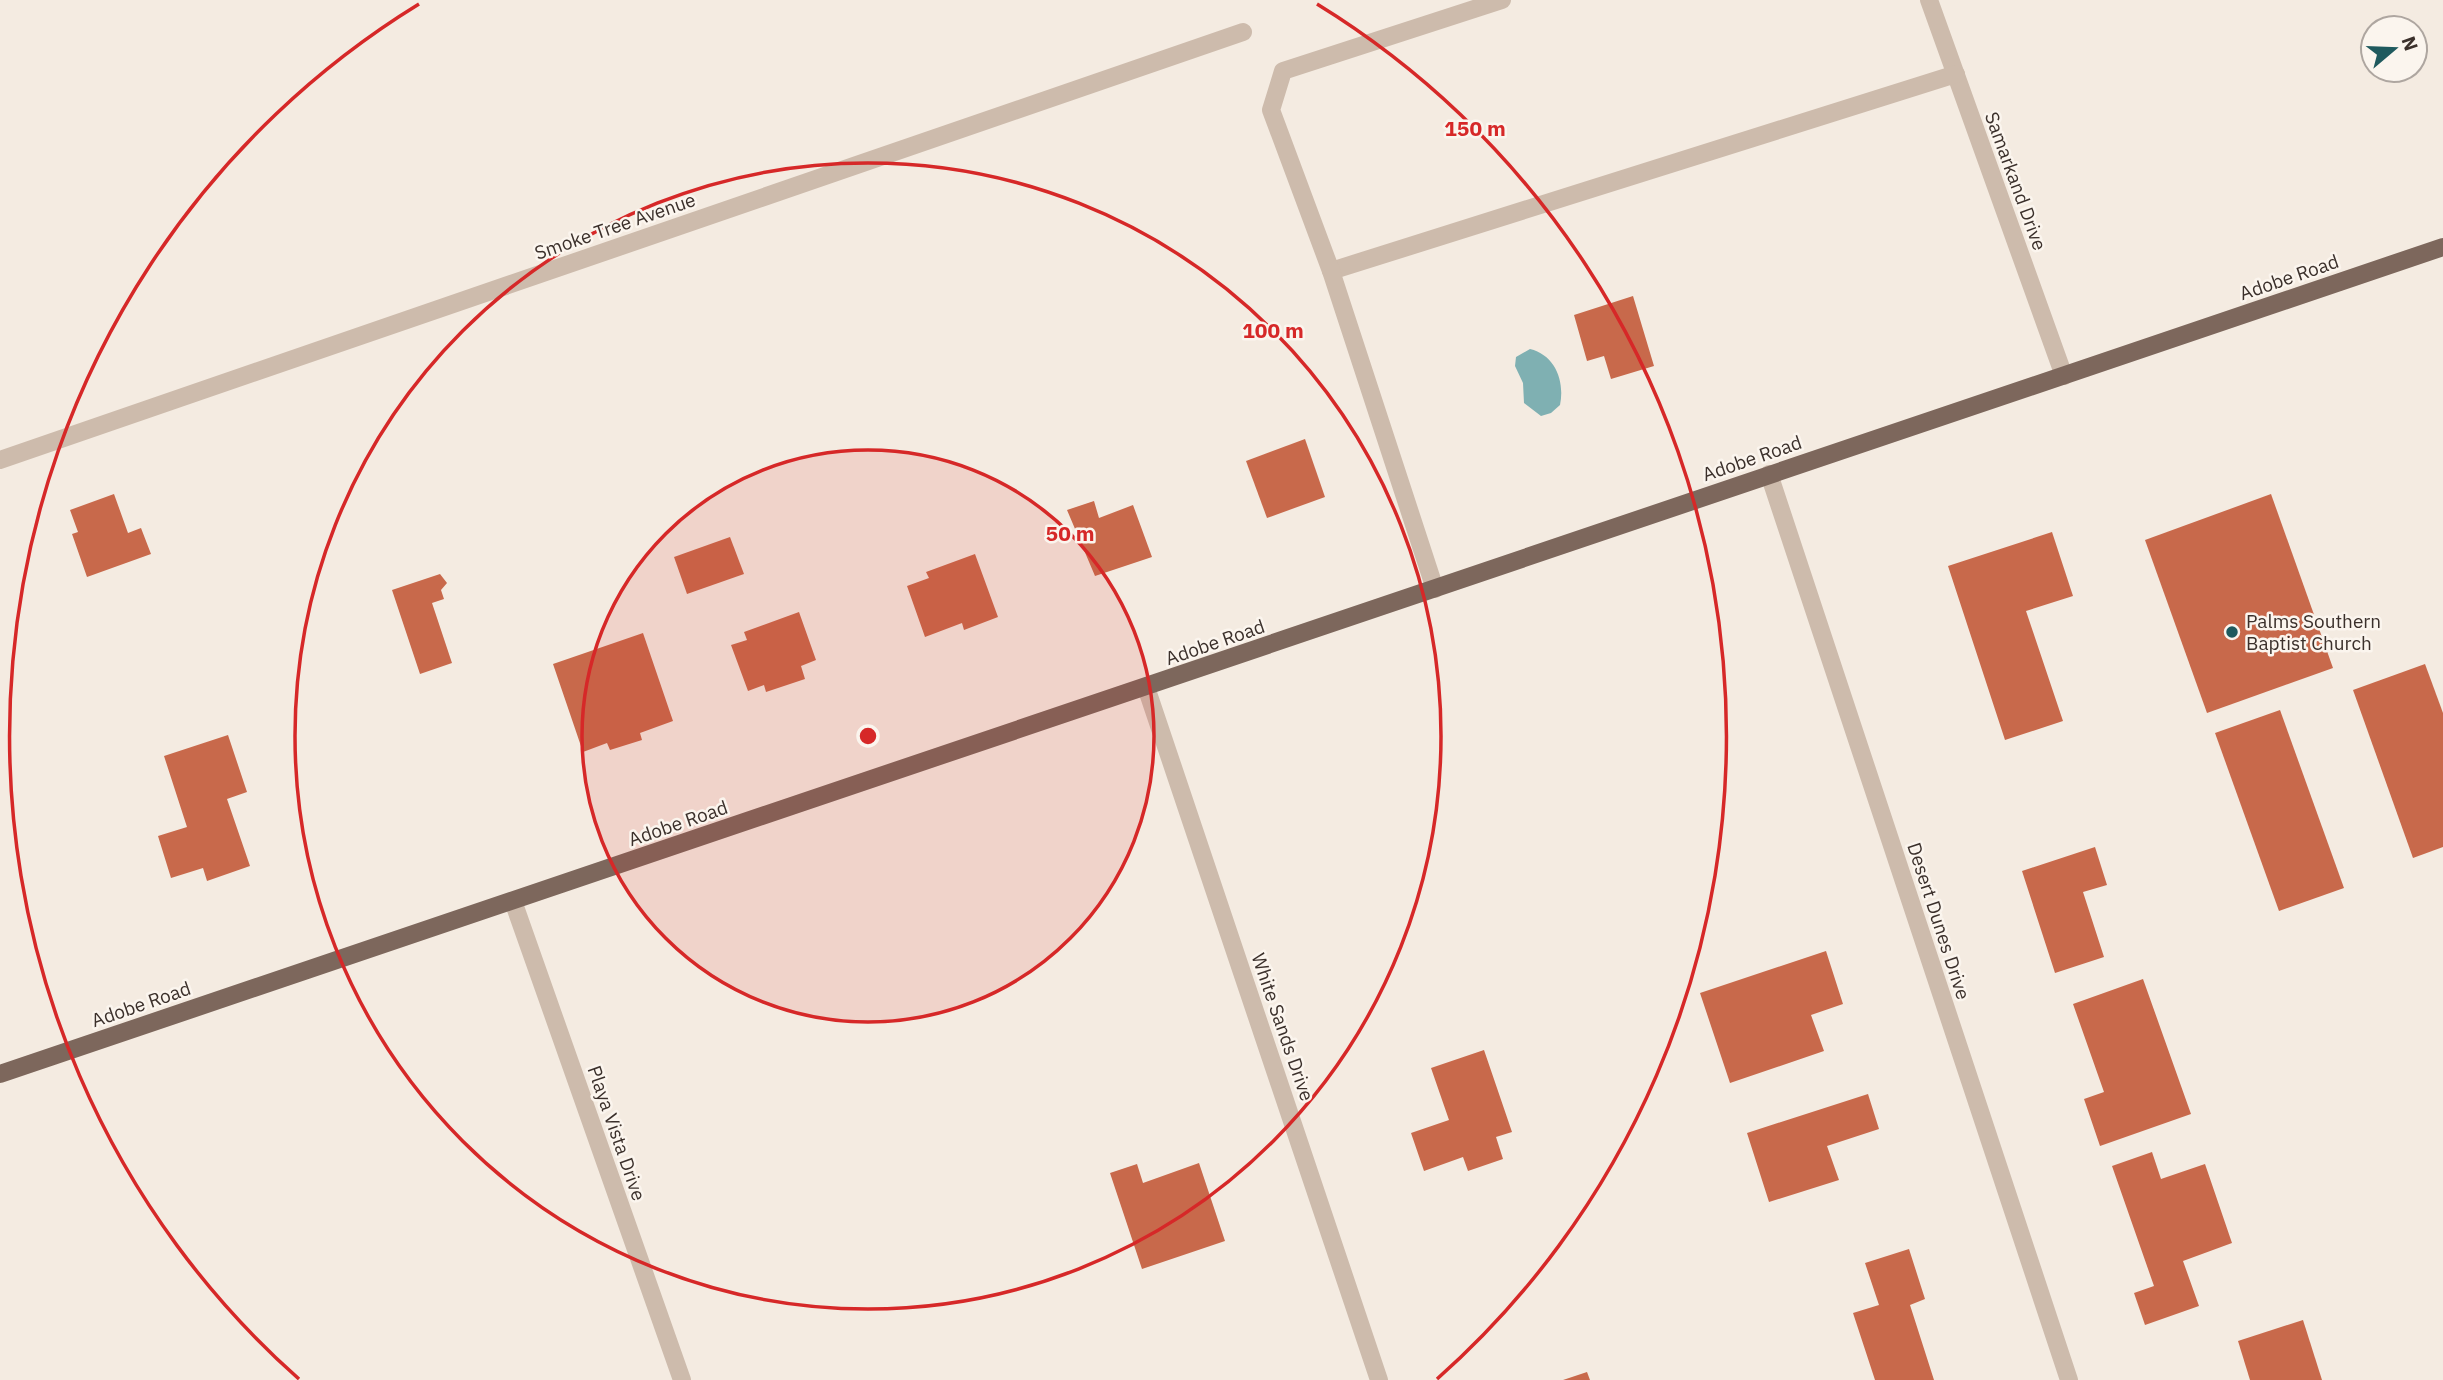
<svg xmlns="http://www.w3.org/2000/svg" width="2443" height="1380" font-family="'IBM Plex Sans',sans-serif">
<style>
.water{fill:#7fb0b2}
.building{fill:#c8694b}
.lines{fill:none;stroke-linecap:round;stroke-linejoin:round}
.minor{stroke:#cdbbac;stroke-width:18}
.primary{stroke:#7d675c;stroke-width:18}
.ring{fill:none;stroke:#d62828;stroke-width:3.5}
.poi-dot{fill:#1f5a5e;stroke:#fbf5ee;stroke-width:2.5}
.labels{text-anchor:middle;stroke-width:5;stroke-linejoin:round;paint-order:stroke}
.street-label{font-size:19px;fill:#3b302b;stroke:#fbf5ee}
.poi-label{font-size:19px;fill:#3b302b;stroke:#fbf5ee;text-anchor:start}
.centre{fill:#d62828;stroke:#fbf5ee;stroke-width:3.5}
.ring-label{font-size:21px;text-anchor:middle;font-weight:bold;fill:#d62828;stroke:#fbf5ee;stroke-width:5;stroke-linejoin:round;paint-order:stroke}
</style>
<rect width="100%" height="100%" fill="#f4ebe1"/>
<!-- water -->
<path class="water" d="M1530 349C1555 355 1565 381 1560 405L1551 413 1541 416 1524 403 1523 383 1515 366 1516 357Z"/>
<!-- building -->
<g class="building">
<path d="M1633 296 1654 366 1611 379 1604 356 1587 361 1574 315Z"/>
<path d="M1305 439 1325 497 1267 518 1246 461Z"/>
<path d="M114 494 128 533 141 528 151 554 87 577 72 534 78 532 70 510Z"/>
<path d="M2271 494 2333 668 2207 713 2145 540Z"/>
<path d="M1094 501 1099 518 1133 505 1152 557 1095 576 1067 510Z"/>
<path d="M2052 532 2073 596 2026 611 2063 721 2005 740 1948 566Z"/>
<path d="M730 537 744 574 687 594 674 557Z"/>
<path d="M975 554 998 617 964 630 962 623 925 637 907 586 929 578 926 572Z"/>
<path d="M440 574 447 583 441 590 444 599 432 603 452 663 420 674 392 590Z"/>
<path d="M799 612 816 660 801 666 805 679 766 692 764 685 748 691 731 645 747 640 744 632Z"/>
<path d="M643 633 673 721 640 733 642 740 610 750 607 743 583 752 553 664Z"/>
<path d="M2425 664 2443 713V847L2413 858 2353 690Z"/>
<path d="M2280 710 2344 888 2279 911 2215 733Z"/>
<path d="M228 735 247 792 227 799 250 866 207 881 203 868 171 878 158 836 187 827 164 756Z"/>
<path d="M2095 847 2107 885 2083 892 2104 957 2055 973 2022 871Z"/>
<path d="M1826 951 1843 1004 1811 1015 1824 1051 1730 1083 1700 993Z"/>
<path d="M2143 979 2191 1114 2100 1146 2084 1099 2104 1092 2073 1004Z"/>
<path d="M1484 1050 1512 1132 1496 1137 1503 1159 1468 1171 1463 1157 1424 1171 1411 1133 1449 1120 1431 1068Z"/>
<path d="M1868 1094 1879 1129 1827 1146 1839 1180 1769 1202 1747 1133Z"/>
<path d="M2152 1152 2161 1179 2205 1164 2232 1243 2183 1261 2199 1306 2145 1325 2134 1293 2154 1286 2112 1166Z"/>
<path d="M1199 1163 1225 1241 1142 1269 1110 1173 1137 1164 1143 1183Z"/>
<path d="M1909 1249 1925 1299 1910 1305 1934 1380H1875L1853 1313 1879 1305 1865 1263Z"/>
<path d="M2303 1320 2322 1380H2250L2238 1341Z"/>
<path d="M1587 1372 1590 1380H1563Z"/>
</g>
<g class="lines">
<!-- minor -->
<g class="minor">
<path d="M1929 0 2064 376"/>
<path d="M1331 271 1956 74"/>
<path d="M0 460 1243 32"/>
<path d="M1769 474 2069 1380"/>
<path d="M1435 589 1331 271 1271 110 1283 71 1502 0"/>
<path d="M1146 687 1379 1380"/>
<path d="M513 901 682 1380"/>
</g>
<!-- primary -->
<path class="primary" d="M0 1074 2443 247"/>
</g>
<!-- distance rings -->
<circle cx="868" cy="736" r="286" fill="#d62828" fill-opacity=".12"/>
<g class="ring">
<circle cx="868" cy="736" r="286"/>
<circle cx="868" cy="736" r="573"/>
<path d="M299 1379A859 859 0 0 1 419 4M1317 4A859 859 0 0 1 1437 1379"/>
</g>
<!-- markers -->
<circle class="poi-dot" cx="2232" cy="632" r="7"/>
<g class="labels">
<!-- street labels -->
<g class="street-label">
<text transform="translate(2016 181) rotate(70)" y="7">Samarkand Drive</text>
<text transform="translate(615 226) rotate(-19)" y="7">Smoke Tree Avenue</text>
<text transform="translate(2289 277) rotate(-19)" y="7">Adobe Road</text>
<text transform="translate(1752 458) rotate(-19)" y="7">Adobe Road</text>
<text transform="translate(1215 642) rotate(-19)" y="7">Adobe Road</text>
<text transform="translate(678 823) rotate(-19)" y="7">Adobe Road</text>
<text transform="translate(1939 921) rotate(72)" y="7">Desert Dunes Drive</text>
<text transform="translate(141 1004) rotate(-19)" y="7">Adobe Road</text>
<text transform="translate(1283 1027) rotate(71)" y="7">White Sands Drive</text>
<text transform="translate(617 1133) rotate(71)" y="7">Playa Vista Drive</text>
</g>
<!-- poi labels -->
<g class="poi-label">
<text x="2246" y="628">Palms Southern<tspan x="2246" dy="22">Baptist Church</tspan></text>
</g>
</g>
<circle cx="868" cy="736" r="10" class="centre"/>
<g class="ring-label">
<text x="1475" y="136">150 m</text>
<text x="1273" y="338">100 m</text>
<text x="1070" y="541">50 m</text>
</g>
<!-- north arrow -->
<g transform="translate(2394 49) rotate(71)"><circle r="33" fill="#fbf5ee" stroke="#aea6a0" stroke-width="2"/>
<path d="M0-5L12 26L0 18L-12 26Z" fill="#1f5a5e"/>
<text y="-10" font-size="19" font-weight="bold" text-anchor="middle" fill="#3b302b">N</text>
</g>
</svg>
